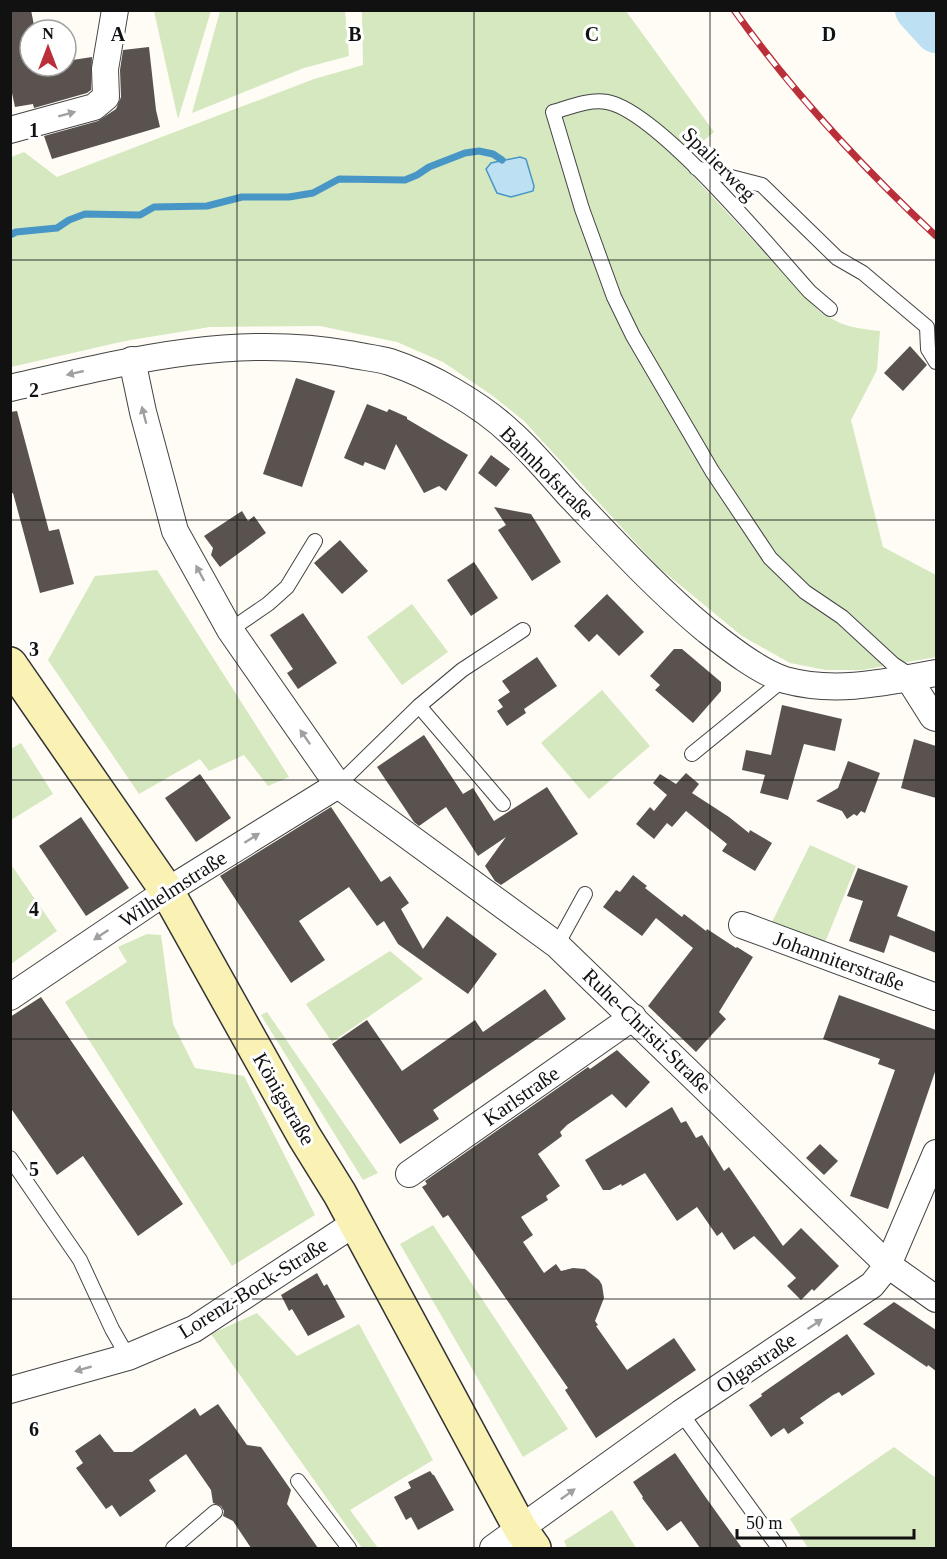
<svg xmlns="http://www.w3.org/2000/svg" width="947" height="1559" font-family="'Times New Roman',serif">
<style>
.green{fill:#d5e8c0}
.water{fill:#bde0f3;stroke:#4896c6;stroke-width:1.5}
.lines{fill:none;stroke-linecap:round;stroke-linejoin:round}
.stream{stroke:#4896c6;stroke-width:7}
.river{stroke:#bde0f3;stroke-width:42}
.building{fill:#59524e}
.lane-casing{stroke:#444;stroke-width:16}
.street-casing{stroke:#444;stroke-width:28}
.secondary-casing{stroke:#333;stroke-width:36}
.lane{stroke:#fff;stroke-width:14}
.street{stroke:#fff;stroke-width:26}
.secondary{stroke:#faf1b5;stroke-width:33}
.rail-casing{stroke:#b9303a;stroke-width:7}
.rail{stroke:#fff;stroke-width:4.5;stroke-dasharray:14;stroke-linecap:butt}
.oneway{fill:#a0a0a0}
.grid{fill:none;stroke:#111;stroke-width:1.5;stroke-opacity:0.55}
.labels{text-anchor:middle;stroke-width:6;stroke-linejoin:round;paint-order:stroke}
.street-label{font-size:21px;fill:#111;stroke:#fff}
.grid-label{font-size:20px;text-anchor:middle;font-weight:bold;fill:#111;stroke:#fff;stroke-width:6;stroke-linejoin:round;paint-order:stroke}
</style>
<rect width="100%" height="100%" fill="#fefcf5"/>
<!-- green -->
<g class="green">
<path d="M154 11H211L178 119Z"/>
<path d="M220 11H345L349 56 304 68 192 113Z"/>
<path d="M362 11H626L714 132 679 161 818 310C840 326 853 328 880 331L877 370 851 420 883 547 936 575V657L862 670H826L790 663 742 636 657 566 524 421 493 396 443 362 397 342 320 326 210 327 125 341 11 367V157L24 152 57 177 314 79 363 65Z"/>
<path d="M157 570 289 777 268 786 244 755 209 771 200 759 139 794 48 660 95 576Z"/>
<path d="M412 604 448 652 402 685 367 637Z"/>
<path d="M602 690 650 746 589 799 541 743Z"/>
<path d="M21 743 53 794 11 820V749Z"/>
<path d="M810 845 856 866 824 945 770 926Z"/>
<path d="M12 866 57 931 11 964 10 867Z"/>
<path d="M147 934 161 935 173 1024 195 1068 244 1076 315 1215 232 1266 65 1002 127 962 118 947Z"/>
<path d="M390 951 423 979 332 1042 306 1004Z"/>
<path d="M267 1012 378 1173 363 1180 261 1015Z"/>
<path d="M433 1225 568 1429 523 1457 400 1244Z"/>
<path d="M257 1313 297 1356 359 1324 433 1460 350 1510 378 1548H362L211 1334Z"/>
<path d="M894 1447 936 1478V1548H808L790 1519Z"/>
<path d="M612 1510 636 1548H567L564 1541Z"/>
</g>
<!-- water -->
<path class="water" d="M520 157 526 159 534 186 533 191 511 197 497 193 486 169 491 163Z"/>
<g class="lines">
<!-- stream -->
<path class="stream" d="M10 235 16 232 57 228 69 220 85 214 140 215 154 207 207 206 242 197H289L313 193 339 179 405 180 417 175 429 167 465 153 479 151 493 154 502 160"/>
<!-- river -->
<path class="river" d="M916 10 936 32"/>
</g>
<!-- building -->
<g class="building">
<path d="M10 10H31L35 30H30V66H66V61L92 57 91 90 87 93 34 108 33 104 15 107 10 84Z"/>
<path d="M149 47 156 110 160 127 52 159 44 136 98 121 116 109 121 97 120 70 123 50Z"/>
<path d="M910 346 927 365 903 391 884 373Z"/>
<path d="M296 378 335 391 302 487 263 474Z"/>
<path d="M367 404 387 412 389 409 407 417V419L468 455 446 491 439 486 424 493 396 444 385 470 365 462 363 466 344 458Z"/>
<path d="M17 411 49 531 59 529 74 584 40 593 13 493 10 494V412Z"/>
<path d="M491 455 510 469 496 487 478 473Z"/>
<path d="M494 507 531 514 561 562 532 581 498 530 506 525Z"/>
<path d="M242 511 248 521 254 516 266 533 220 567 211 555 213 548 204 536Z"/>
<path d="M340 540 368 571 342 594 314 563Z"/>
<path d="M474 562 498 598 471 616 447 580Z"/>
<path d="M607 594 644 632 619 656 597 634 589 642 574 626Z"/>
<path d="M303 613 337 663 298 689 287 673 293 669 270 635Z"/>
<path d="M674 649H682L721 682V691L693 723 655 690 660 685 650 676Z"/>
<path d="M537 657 557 686 524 709 526 713 507 726 497 711 503 707 498 700 510 692 502 681Z"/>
<path d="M782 705 842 719 835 751 804 744 788 800 760 793 765 775 742 770 746 750 771 755Z"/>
<path d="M424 735 463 794 473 788 494 821 547 787 578 834 501 885 495 881 485 866 506 837 478 856 446 807 419 826 414 822 377 767Z"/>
<path d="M914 739 936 746V798L901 788Z"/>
<path d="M848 761 880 773 865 813 861 811 857 816 854 814 847 819 842 811 816 801 838 788Z"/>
<path d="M686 773 699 784 692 793 729 817 749 833 750 830 772 843 755 871 722 851 727 844 686 811 672 827 667 823 654 839 636 824 650 807 654 811 667 795 653 783 660 774 676 784Z"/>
<path d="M200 774 231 818 196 842 165 798Z"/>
<path d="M331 807 381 882 390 876 409 903 401 909 423 949 447 916 497 954 468 994 398 944 384 921 377 926 349 887 299 921 325 960 291 983 220 876Z"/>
<path d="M81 817 129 888 86 916 39 846Z"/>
<path d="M858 868 908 886 897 916 936 932V953L890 935 884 953 849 941 863 901 847 896Z"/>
<path d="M633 875 647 886 645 888 682 917 684 914 706 931 707 929 736 948 737 947 753 957 719 1012 726 1019 696 1052 648 1006 693 948 656 918 642 936 603 907 616 890 620 892Z"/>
<path d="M545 989 566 1019 433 1110 439 1119 400 1144 332 1044 367 1020 402 1071 475 1020 483 1032Z"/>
<path d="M839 995 936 1030V1069L888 1209 850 1196 895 1070 878 1064 880 1059 823 1039Z"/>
<path d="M41 997 183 1204 138 1236 83 1156 57 1175 10 1107V1017Z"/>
<path d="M617 1050 650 1082 626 1108 612 1094 567 1125 560 1132 562 1136 538 1154 560 1186 546 1196 548 1200 521 1217 533 1235 523 1242 544 1273 556 1264 561 1271 573 1268 585 1269 599 1280 602 1285 604 1298 595 1321 598 1325 596 1326 627 1370 674 1338 696 1370 596 1438 565 1390 568 1388 448 1215 443 1218 422 1187 427 1184 425 1181 588 1067 590 1069Z"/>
<path d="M672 1107 681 1123 686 1121 696 1138 702 1135 724 1171 729 1167 783 1246 801 1228 839 1266 814 1291 812 1289 801 1300 787 1286 796 1278 754 1236 734 1250 722 1232 717 1236 697 1207 677 1221 645 1173 622 1186 621 1184 610 1190H603L585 1160Z"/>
<path d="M820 1144 838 1161 824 1175 806 1158Z"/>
<path d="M317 1273 324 1286 327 1284 345 1317 308 1336 292 1309 289 1311 281 1295Z"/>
<path d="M894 1302 936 1330V1371L928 1365 927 1367 863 1324Z"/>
<path d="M847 1334 875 1374 842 1396 839 1392 833 1395 800 1418 804 1423 788 1434 784 1428 771 1437 749 1405 762 1396 761 1394Z"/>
<path d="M218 1404 247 1445 261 1447 291 1490 287 1504 318 1548H251L233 1521 223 1516 224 1511 221 1506 213 1503 211 1490 186 1454 149 1480 156 1491 120 1517 112 1505 106 1509 76 1468 83 1463 75 1451 100 1434 114 1452H132L195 1408 200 1416Z"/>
<path d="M675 1453 704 1495 742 1548H700L681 1521 667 1531 642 1498 643 1497 633 1482Z"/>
<path d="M430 1471 433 1475H434L454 1510 418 1530 411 1517 406 1520 394 1497 411 1488 408 1482Z"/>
</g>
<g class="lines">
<!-- lane casing -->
<g class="lane-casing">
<g id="lane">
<path d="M696 168 762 185 837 258 863 273 927 327 928 349 936 362"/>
<path d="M830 309 810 292C772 250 658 111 607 102 589 99 570 107 553 112L582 209 614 297 633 336 712 471 770 558 805 592 842 617 893 664 913 677"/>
<path d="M230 630 268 604 287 587 315 541"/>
<path d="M419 706 503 804"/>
<path d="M692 754 784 679"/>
<path d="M338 785 419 706 462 670 523 630"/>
<path d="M557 945 585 894"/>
<path d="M10 1158 80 1260 112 1329 128 1357"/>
<path d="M681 1413 779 1548"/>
<path d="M298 1481 349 1548"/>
<path d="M173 1548 215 1512"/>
</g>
</g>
<!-- street casing -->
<g class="street-casing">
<g id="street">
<path d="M10 130 94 107 106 97 105 69 115 10"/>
<path d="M132 360 143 412 175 531 230 630 338 785 557 945 888 1265 936 1299"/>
<path d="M10 388C123 362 233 333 349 354 362 357 377 358 390 362 430 375 482 405 512 434 533 453 551 475 570 496 613 541 657 589 705 629 728 647 758 671 785 680 836 694 887 682 936 673"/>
<path d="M909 679 933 717 936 718"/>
<path d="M742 925 936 997"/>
<path d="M10 997 167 891 338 785"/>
<path d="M409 1174 633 1017"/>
<path d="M10 1390 128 1357 194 1329 355 1223"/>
<path d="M493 1548 681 1413 872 1285 888 1265 936 1153"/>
</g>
</g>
<!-- secondary casing -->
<g class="secondary-casing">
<path id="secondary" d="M10 664 167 891 304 1136 340 1194 520 1528 534 1548"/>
</g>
<!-- lane -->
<use href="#lane" class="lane"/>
<!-- street -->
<use href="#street" class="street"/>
<!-- secondary -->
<use href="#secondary" class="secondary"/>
<!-- rail casing -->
<g class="rail-casing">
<path id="rail" d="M734 10C793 93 862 167 936 236"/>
</g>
<!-- rail -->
<use href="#rail" class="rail"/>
</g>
<!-- one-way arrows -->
<defs><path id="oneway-solid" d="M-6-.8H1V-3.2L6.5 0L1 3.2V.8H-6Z" transform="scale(1.5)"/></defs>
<g class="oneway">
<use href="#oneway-solid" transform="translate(67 114) rotate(-15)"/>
<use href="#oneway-solid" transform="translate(75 373) rotate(167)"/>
<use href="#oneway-solid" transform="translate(144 415) rotate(-105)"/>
<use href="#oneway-solid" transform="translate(200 573) rotate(-118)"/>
<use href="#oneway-solid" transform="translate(305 737) rotate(-125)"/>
<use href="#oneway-solid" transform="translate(252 838) rotate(-32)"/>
<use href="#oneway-solid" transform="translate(101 935) rotate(146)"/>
<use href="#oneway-solid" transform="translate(815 1324) rotate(-34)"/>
<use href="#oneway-solid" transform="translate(83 1369) rotate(164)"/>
<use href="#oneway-solid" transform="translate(568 1494) rotate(-36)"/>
</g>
<!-- grid -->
<path class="grid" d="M237 10V1548M474 10V1548M710 10V1548M10 260H936M10 520H936M10 780H936M10 1039H936M10 1299H936"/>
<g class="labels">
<!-- street labels -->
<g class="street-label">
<text transform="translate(719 164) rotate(45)" y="7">Spalierweg</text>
<text transform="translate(547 473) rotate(45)" y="7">Bahnhofstraße</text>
<text transform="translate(173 889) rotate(-33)" y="7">Wilhelmstraße</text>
<text transform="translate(839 961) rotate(20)" y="7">Johanniterstraße</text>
<text transform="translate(647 1031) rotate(44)" y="7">Ruhe-Christi-Straße</text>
<text transform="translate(521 1096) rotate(-35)" y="7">Karlstraße</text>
<text transform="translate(284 1099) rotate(60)" y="7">Königstraße</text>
<text transform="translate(253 1288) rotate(-32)" y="7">Lorenz-Bock-Straße</text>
<text transform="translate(756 1363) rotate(-34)" y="7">Olgastraße</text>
</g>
</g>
<g class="grid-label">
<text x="118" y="41">A</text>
<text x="355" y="41">B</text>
<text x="592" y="41">C</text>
<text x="829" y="41">D</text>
<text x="34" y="137">1</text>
<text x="34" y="397">2</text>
<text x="34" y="656">3</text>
<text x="34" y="916">4</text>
<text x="34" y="1176">5</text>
<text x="34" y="1436">6</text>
</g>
<!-- border -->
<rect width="947" height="1559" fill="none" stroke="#111111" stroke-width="24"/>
<!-- north arrow -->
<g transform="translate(48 48)"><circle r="28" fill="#ffffff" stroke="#a0a0a0" stroke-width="1.5"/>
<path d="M0-4.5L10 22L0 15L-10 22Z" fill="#b9303a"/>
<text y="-9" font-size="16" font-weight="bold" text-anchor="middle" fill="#111111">N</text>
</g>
<!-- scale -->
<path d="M737 1529v9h177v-9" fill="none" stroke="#111111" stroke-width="3"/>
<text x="746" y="1529" font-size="18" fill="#111111" stroke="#ffffff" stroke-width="4.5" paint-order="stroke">50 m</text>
</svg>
